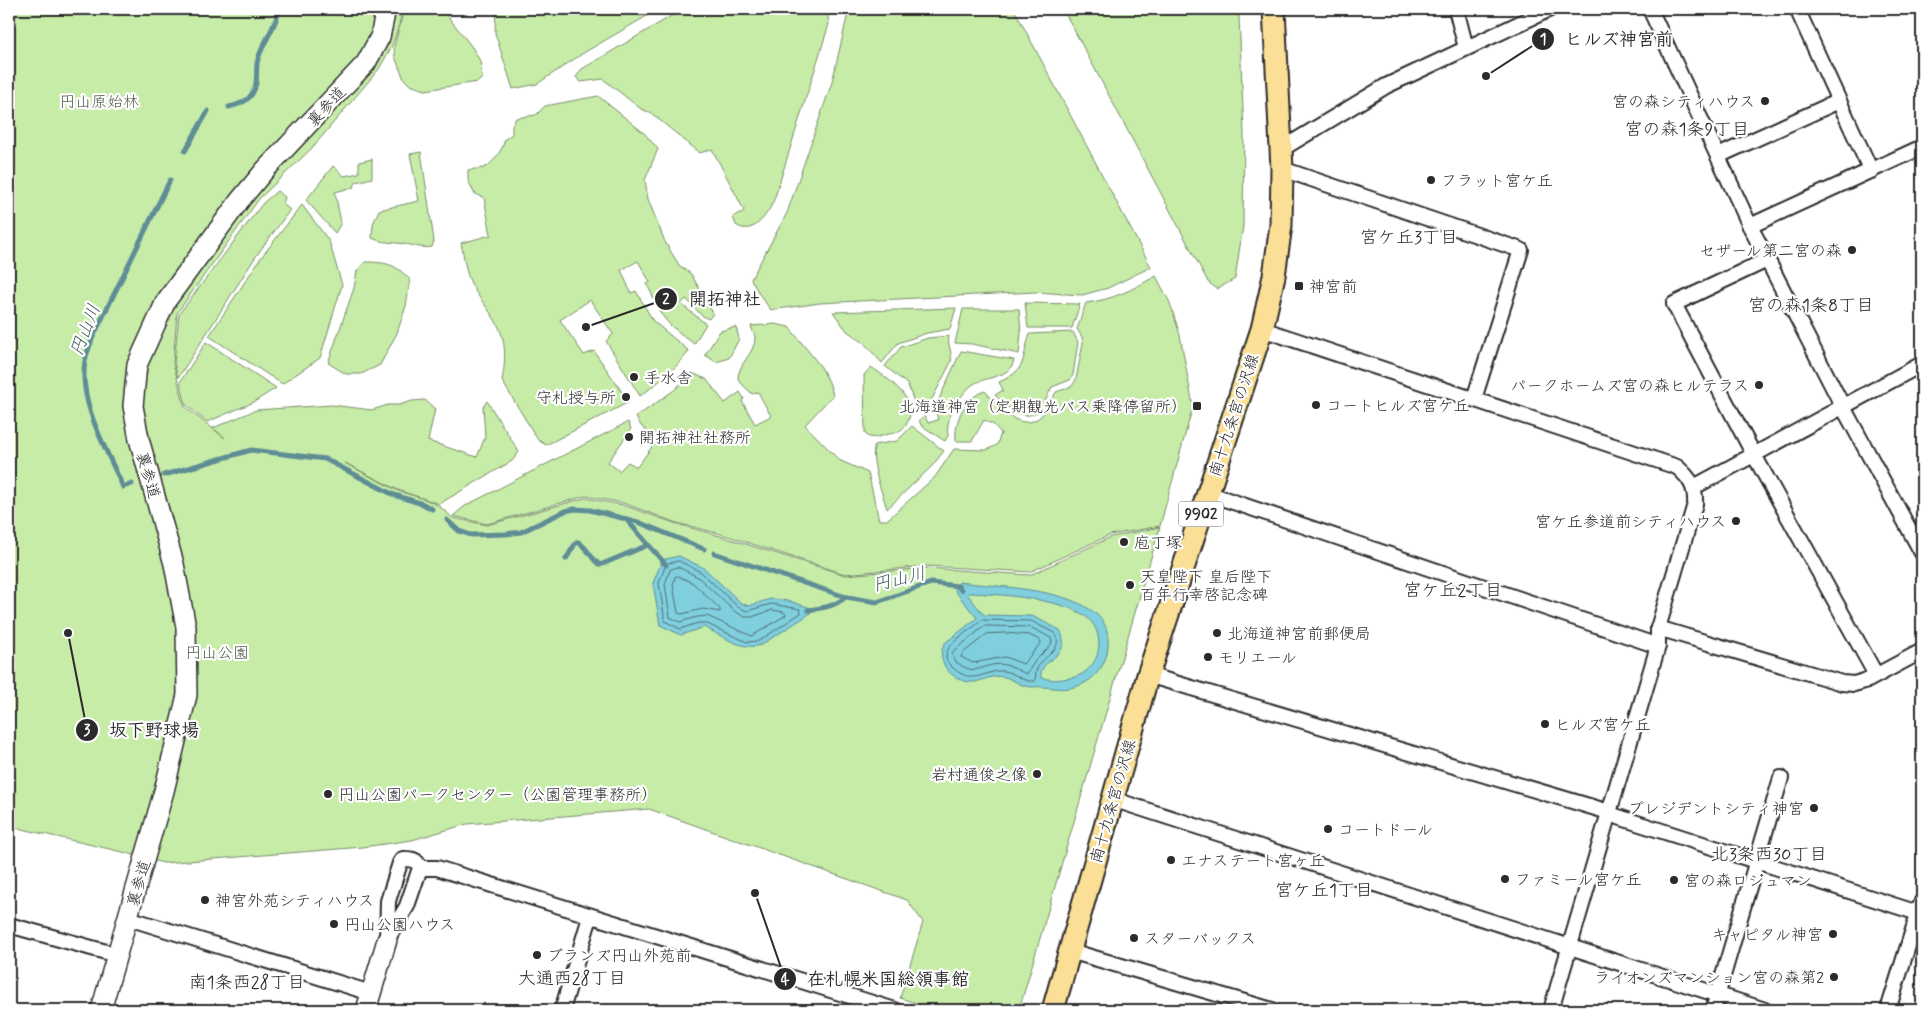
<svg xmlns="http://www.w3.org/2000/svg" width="1931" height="1019" font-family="Mynerve,'Klee One',sans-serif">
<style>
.green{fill:#c6eca7;stroke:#788c69}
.water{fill:#80cfde;stroke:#5e8d96;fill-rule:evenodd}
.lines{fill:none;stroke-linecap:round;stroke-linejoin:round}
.shore{stroke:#4d6d73;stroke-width:1}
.stream{stroke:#5e8d96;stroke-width:5}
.street-casing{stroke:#2b2b2b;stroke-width:18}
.secondary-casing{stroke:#2b2b2b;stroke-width:22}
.primary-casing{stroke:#2b2b2b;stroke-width:25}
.street{stroke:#fff;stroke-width:14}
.secondary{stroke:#fff;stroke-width:19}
.primary{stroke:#fbdf96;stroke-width:21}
.poi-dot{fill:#2b2b2b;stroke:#fff;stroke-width:2}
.labels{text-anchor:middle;stroke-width:4.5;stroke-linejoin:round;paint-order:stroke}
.shield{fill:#fff;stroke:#6b6b6b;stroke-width:1}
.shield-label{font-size:15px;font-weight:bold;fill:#2b2b2b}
.park-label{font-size:16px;fill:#525b4a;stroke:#fff}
.poi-label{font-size:16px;fill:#2b2b2b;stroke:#fff;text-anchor:start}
.street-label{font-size:16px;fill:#2b2b2b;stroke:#fff}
.neighbourhood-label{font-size:18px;fill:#2b2b2b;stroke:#fff}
.water-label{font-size:18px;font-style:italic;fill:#445c61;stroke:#fff}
.leader{fill:none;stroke:#2b2b2b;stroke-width:2}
.callout-dot{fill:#2b2b2b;stroke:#fff;stroke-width:2}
.mark-label{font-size:15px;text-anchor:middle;font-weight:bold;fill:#fff}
.callout-label{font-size:18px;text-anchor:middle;font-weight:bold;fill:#2b2b2b;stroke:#fff;stroke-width:4.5;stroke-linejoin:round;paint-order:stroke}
</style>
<rect width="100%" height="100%" fill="#fff"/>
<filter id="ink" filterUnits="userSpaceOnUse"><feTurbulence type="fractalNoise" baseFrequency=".02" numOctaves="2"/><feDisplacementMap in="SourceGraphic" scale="10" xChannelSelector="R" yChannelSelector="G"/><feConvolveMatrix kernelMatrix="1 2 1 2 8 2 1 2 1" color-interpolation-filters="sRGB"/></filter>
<g filter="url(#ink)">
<!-- green -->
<g class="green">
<path d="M9 9H402L399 25 392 46 379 69 313 147 259 199 177 313 173 363 185 407 225 438 213 428 256 410 332 405 372 410 388 405H399L412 401 425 400 435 409 428 441 477 457 485 437 483 407 487 401 519 452 512 461 439 504 398 490 345 463 398 491 425 499 439 506 453 518 487 525 585 498 623 505 677 524 720 536 845 575 927 568 1030 575 1111 537 1160 527 1019 1010H938L900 998 923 922 907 900 649 809 467 824 412 840 363 847 163 863 127 853 9 826Z"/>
<path d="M404 9H442L472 47 480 61 482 78 478 82 425 90 410 85 404 79 395 57 394 47Z"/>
<path d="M496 9H659L585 52 537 84 513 89 495 33Z"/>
<path d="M683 9H827L829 24 775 197C770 211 754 238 736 225L733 217 739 213H742L744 210 712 149 700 153 651 113 641 109 603 79 581 82 576 77 582 69Z"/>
<path d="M849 9H1014L1151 267 1108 288 1082 295 1035 292 820 303 771 310 759 294 751 279 787 213 832 82Z"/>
<path d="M1063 9H1169L1178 11 1214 9 1239 16 1244 132 1243 226 1235 279 1217 289 1208 282Z"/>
<path d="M598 96 644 133 658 149 645 180 648 199 665 242 679 265 691 274 713 313 709 319C699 316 694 306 686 299L681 304 706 324 694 344 670 325 661 314 647 284 650 282 638 261 621 270 631 293 636 291 653 321 689 351C676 369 659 382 640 396L606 341 613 334 590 300 560 320 584 355 594 351 629 402 546 445 538 440 502 381C506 358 507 337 493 317 486 305 476 295 470 281 465 270 464 256 461 243L491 235 484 198 474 193 468 180V170C472 169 479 169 484 168 494 163 503 149 505 139L512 134V125L516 118 536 115 545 106Z"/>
<path d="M421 152 434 241 432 247C421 249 414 245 404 244 392 242 383 243 372 238L373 224 379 210 419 201 410 154Z"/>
<path d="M372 159V178L356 182 354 187 335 192 341 223 335 233 306 200 333 166 344 176 359 173V162Z"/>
<path d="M277 191 285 197 283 204 290 210 256 256 178 378 174 363 179 314 263 203Z"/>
<path d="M302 205 329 241 342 285 320 358 282 384 209 336 260 259Z"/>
<path d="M365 262C386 262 396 264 410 280L406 306 397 333 380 365 361 374H346L328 363 354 288 357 271Z"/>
<path d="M1156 276 1170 303 1180 335 1193 406 1160 526 1110 535 1030 572 927 566 845 574 721 534 677 523 623 503 585 496 487 524 453 516 465 506 628 422 631 429 608 462 619 471 628 462 637 467 657 440 641 426 636 417 673 391 692 373 706 379 725 403 740 392 744 399 742 401 755 424 771 416 758 392 752 394 738 380C737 364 755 354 755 338 755 335 752 330 751 326L775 324 789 327 821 367 829 382 833 395 805 425 839 460 868 473 879 520H887L935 477 954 449 986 450 997 445 1001 433 994 425 984 420 972 441H956C954 420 965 397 985 391 998 405 1020 436 1042 415 1048 409 1052 399 1056 392 1065 388 1072 390 1076 379L1083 343 1082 337 1077 329 1086 303C1115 299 1131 290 1156 276Z"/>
<path d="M1025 303 1080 304 1072 328H1028Z"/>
<path d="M956 308 950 329 927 333 898 343 882 363 864 343 847 331 833 312Z"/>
<path d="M963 309H1019L1021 333 1019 354 972 344 955 343Z"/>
<path d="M736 327 739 339 729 358 716 362 705 355 720 331Z"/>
<path d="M1073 332 1078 342 1073 375 1070 380 1052 387C1048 394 1045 403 1040 409 1026 425 1005 406 995 395L1003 390 999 382C1028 370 1021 359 1030 334Z"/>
<path d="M949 336C947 345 953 353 951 362L929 405 917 411 908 385 885 366 901 347 928 338Z"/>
<path d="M206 342 276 388 254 402 207 422 186 405 180 382Z"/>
<path d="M961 351 1014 360C1010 379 985 376 972 385 962 393 949 412 948 425 947 429 948 433 948 436L945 441 943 440 921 425 919 420 925 416 928 423 938 420 935 408Z"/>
<path d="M871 367C888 379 922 400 906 425 901 431 897 433 889 434 882 435 874 440 867 436L865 433 864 375Z"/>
<path d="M912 426 944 451 932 466 887 509C881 488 871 467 874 445L897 441Z"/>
</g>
<!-- water -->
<g class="water">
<path d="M679 556 704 568 741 603 749 606 770 599 789 601 814 609 808 615 761 645C742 651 722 636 704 627L681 635 660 625 653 583 662 560Z"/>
<path d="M959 582C998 587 1064 588 1095 613 1106 621 1109 633 1108 646 1107 665 1093 683 1074 687 1065 690 1054 688 1044 687 1038 686 1031 688 1025 686 1018 684 1012 679 1005 677 995 674 984 680 975 682 955 684 933 663 945 643L977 618 955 591ZM970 593C999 594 1062 599 1085 616 1104 629 1103 659 1085 672 1078 677 1071 678 1063 679 1056 680 1048 680 1041 677 1038 658 1074 658 1060 630L1032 616 984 615 967 594Z"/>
</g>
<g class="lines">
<!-- shore -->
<g class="shore">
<path d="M679 561 701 572 738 607 747 611 771 604 800 609 801 613 759 641 747 642 705 623H698L680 629 665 621 659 583 666 564Z"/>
<path d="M678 567 698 577 734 611 745 617H752L772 610 784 612 786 615 752 636 707 616 697 617 680 622 670 617 665 584 670 570Z"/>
<path d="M678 576 693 583 720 609V612L703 609 682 614 678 613 673 585 675 577Z"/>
<path d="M982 620 1031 621 1056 634C1063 651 1043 655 1037 669 1035 673 1036 677 1035 681 1023 683 1015 672 1003 671 992 670 982 677 972 677 964 676 957 672 952 667 931 650 971 631 982 620Z"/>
<path d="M985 626 1030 627 1051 638 1052 642 1050 646 1035 661 1027 674C1020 672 1013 667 1006 665 983 660 978 681 954 660L952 653Z"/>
<path d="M1005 633 1029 635 1040 640 1041 643 1023 664 1005 657 973 663 961 657 962 654 987 634Z"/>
</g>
<!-- stream -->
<g class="stream">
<path d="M229 107C238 105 247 102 252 94 258 85 256 74 257 63 260 46 276 28 279 9"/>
<path d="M185 151 208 111"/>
<path d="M164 475 251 450 325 459 394 495 423 504 432 509"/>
<path d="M132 484 123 487C107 450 78 403 85 361 86 354 90 346 92 339L170 180"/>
<path d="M626 519 666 565"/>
<path d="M447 520 459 531 471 535 506 534 521 532 565 511 575 509 590 510 638 522 704 549"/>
<path d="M714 553 846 597 877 602 931 583 958 586 961 590"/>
<path d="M566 559 575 544 578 542C588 548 591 559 600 565L648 545"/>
<path d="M808 610C825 607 831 608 846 597"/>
</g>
<!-- street casing -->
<g class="street-casing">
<g id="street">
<path d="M1456 9 1466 48"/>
<path d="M1650 9 1750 226 1843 407 1922 553"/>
<path d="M1797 9 1871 171"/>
<path d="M1280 150 1386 86 1550 9"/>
<path d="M1718 156 1839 101"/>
<path d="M1282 169 1521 250 1474 399"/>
<path d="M1750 226 1922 147"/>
<path d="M1767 260 1674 304 1754 455 1876 675"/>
<path d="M1262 329 1677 467C1690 478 1696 487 1695 504L1658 628V646L1551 1010"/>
<path d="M1694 487 1922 364"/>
<path d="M1207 493 1658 646"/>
<path d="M1658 628 1842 683 1854 684 1868 680 1922 651"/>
<path d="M1148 675 1609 812"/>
<path d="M1112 799 1765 1010"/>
<path d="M1609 814 1918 913"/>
<path d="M403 859C412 859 417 859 420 868L407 906 387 940 388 901 400 863Z"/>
<path d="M420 868H437L895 1010"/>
<path d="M128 918 371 993"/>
<path d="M9 925 117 955"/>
<path d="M1070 951 1272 1010"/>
<path d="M562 1010 590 917"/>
<path d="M1713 1010 1781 778"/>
<path d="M1888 1010 1922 901"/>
</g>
</g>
<!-- secondary casing -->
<g class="secondary-casing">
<g id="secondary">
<path d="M101 1010 164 791 187 695 186 627 174 564 139 439 133 406 137 365 166 301 240 200 265 170 366 63 380 37 386 9"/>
<path d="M366 1010 387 940"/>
</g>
</g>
<!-- primary casing -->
<g class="primary-casing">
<path id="primary" d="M1053 1010 1148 675 1262 329 1274 276 1281 225 1282 169 1274 9"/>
</g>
<!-- street -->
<use href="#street" class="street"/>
<!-- secondary -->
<use href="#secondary" class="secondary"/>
<!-- primary -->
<use href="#primary" class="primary"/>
</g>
</g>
<!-- markers -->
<g class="poi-dot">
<circle cx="1765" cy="101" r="5"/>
<circle cx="1431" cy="180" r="5"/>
<circle cx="1852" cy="250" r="5"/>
<rect x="1294" y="281" width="10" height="10" rx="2.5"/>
<circle cx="634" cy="377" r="5"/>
<circle cx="1759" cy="385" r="5"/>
<circle cx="626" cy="397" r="5"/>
<circle cx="1316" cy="405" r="5"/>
<rect x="1192" y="401" width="10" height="10" rx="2.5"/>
<circle cx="629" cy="437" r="5"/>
<circle cx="1736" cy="521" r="5"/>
<circle cx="1124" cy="542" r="5"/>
<circle cx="1130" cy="585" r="5"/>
<circle cx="1217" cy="633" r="5"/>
<circle cx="1208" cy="657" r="5"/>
<circle cx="1545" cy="724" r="5"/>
<circle cx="1037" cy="774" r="5"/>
<circle cx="328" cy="794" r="5"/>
<circle cx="1814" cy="808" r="5"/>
<circle cx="1328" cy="829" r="5"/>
<circle cx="1171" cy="860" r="5"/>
<circle cx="1505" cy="879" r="5"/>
<circle cx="1674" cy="880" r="5"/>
<circle cx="205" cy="900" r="5"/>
<circle cx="334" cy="924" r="5"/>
<circle cx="1833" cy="934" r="5"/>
<circle cx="1134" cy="938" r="5"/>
<circle cx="537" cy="955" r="5"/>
<circle cx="1834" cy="977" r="5"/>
</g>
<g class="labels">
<!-- shield labels -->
<rect class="shield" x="1178.5" y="501.5" width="45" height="25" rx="4"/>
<g class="shield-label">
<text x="1201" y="519">9902</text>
</g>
<!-- park labels -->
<g class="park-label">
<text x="99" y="107">円山原始林</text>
<text x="217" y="658">円山公園</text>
</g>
<!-- poi labels -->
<g class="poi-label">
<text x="1755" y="107" text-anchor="end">宮の森シティハウス</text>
<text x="1441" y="186">フラット宮ケ丘</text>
<text x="1842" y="256" text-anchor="end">セザール第二宮の森</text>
<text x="1309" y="292">神宮前</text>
<text x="644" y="383">手水舎</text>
<text x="1749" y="391" text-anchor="end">パークホームズ宮の森ヒルテラス</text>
<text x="616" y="403" text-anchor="end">守札授与所</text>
<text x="1326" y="411">コートヒルズ宮ケ丘</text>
<text x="1187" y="412" text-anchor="end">北海道神宮（定期観光バス乗降停留所）</text>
<text x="639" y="443">開拓神社社務所</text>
<text x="1726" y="527" text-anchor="end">宮ケ丘参道前シティハウス</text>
<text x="1134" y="548">庖丁塚</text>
<text x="1140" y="582">天皇陛下 皇后陛下<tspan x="1140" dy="18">百年行幸啓記念碑</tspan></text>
<text x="1227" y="639">北海道神宮前郵便局</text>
<text x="1218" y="663">モリエール</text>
<text x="1555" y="730">ヒルズ宮ケ丘</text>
<text x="1027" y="780" text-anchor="end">岩村通俊之像</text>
<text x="338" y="800">円山公園パークセンター（公園管理事務所）</text>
<text x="1804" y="814" text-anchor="end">プレジデントシティ神宮</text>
<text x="1338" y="835">コートドール</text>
<text x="1181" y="866">エナステート宮ヶ丘</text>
<text x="1515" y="885">ファミール宮ケ丘</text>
<text x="1684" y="886">宮の森ロジュマン</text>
<text x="215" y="906">神宮外苑シティハウス</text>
<text x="344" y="930">円山公園ハウス</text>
<text x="1823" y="940" text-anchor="end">キャピタル神宮</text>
<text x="1144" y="944">スターバックス</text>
<text x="547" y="961">ブランズ円山外苑前</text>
<text x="1824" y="983" text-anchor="end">ライオンズマンション宮の森第2</text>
</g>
<!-- street labels -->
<g class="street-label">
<text transform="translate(326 106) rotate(-47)" y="6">裏参道</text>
<text transform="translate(1233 415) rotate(-72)" y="6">南十九条宮の沢線</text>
<text transform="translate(149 475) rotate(74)" y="6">裏参道</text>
<text transform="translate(1112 801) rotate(-74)" y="6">南十九条宮の沢線</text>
<text transform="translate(138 883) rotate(-74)" y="6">裏参道</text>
</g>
<!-- neighbourhood labels -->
<g class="neighbourhood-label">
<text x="1687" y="135">宮の森1条9丁目</text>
<text x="1409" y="243">宮ケ丘3丁目</text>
<text x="1811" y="311">宮の森1条8丁目</text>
<text x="1453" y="596">宮ケ丘2丁目</text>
<text x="1769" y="860">北3条西30丁目</text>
<text x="1324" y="896">宮ケ丘1丁目</text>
<text x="572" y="984">大通西28丁目</text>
<text x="247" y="988">南1条西28丁目</text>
</g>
<!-- water labels -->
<g class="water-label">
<text transform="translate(85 330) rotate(-69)" y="6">円山川</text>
<text transform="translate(899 579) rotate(-14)" y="6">円山川</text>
</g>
</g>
<!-- callouts -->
<path class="leader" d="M1486 76L1543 39M586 327L666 299M68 633L87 730M755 893L785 979"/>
<g class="callout-dot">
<circle cx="1486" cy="76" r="5"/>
<circle cx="586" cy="327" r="5"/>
<circle cx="68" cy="633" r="5"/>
<circle cx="755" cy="893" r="5"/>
<circle cx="1543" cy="39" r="12"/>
<circle cx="666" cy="299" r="12"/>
<circle cx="87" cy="730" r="12"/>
<circle cx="785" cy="979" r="12"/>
</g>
<g class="mark-label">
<text x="1543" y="44">1</text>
<text x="666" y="304">2</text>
<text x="87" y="735">3</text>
<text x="785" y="984">4</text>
</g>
<g class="callout-label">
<text x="1619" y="45">ヒルズ神宮前</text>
<text x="725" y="305">開拓神社</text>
<text x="154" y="736">坂下野球場</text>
<text x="888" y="985">在札幌米国総領事館</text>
</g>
<!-- margin -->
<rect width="1931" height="1019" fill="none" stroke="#fff" stroke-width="30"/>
<rect x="15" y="15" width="1901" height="989" fill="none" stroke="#2b2b2b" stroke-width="2" filter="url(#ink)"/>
</svg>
